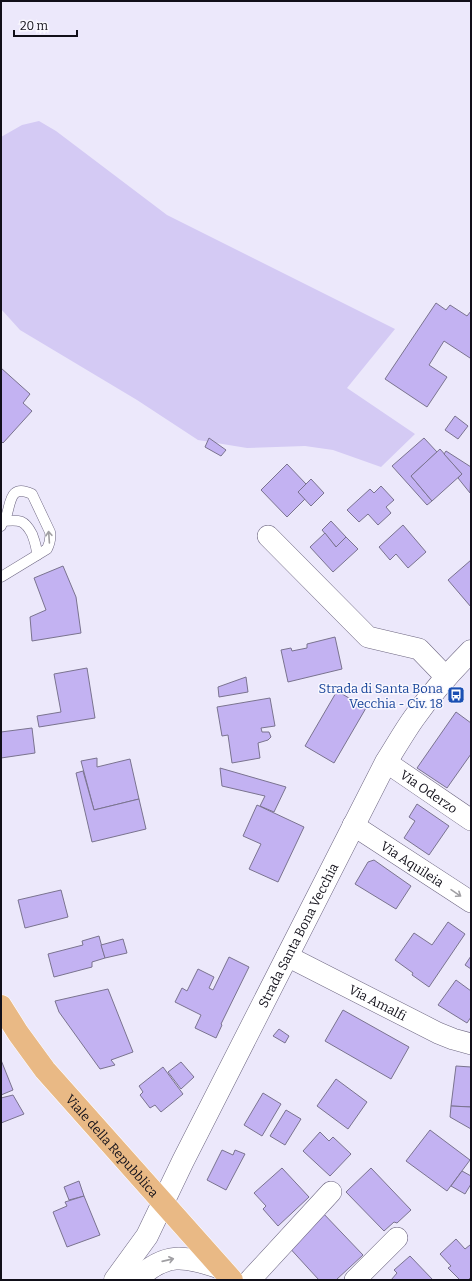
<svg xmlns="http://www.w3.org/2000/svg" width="472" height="1281" font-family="Bitter,serif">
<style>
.green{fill:#d4caf4}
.building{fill:#c3b2f2;stroke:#7a738f}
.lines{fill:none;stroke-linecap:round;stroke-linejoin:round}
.service-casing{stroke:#6d6681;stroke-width:11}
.minor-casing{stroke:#6d6681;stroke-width:22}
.tertiary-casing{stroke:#6d6681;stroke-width:23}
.primary-casing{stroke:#fff;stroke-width:23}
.service{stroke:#fff;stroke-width:10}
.minor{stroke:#fff;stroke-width:21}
.tertiary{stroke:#fff;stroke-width:22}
.primary{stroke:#e9b985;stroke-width:22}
.oneway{stroke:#a09fa3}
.labels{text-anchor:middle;stroke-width:3;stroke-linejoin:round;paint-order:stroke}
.transit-label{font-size:13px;fill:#164399;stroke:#f9f7fe;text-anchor:end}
.street-label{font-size:13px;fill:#110f19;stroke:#f9f7fe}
</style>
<rect width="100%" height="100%" fill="#ece8fb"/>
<!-- green -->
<path class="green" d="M39 121 56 131 167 215 395 329 347 388 415 434 381 467 333 450 305 446 247 448 198 440 137 400 20 330 1 309V137L22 125Z"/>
<!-- building -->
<g class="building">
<path d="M436 303 446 310 450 305 467 316 471 311V357L470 358 444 341 429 365 447 377 427 407 385 379Z"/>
<path d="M1 368 30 394 23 403 32 411 3 443 1 441Z"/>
<path d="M455 416 468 426 458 439 445 430Z"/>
<path d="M209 438 226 450 221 456 205 447Z"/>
<path d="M424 438 437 452 411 476 432 501 427 505 392 466Z"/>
<path d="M440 449 462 474 432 501 411 476Z"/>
<path d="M446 451 471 467 470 493 458 478 462 474 444 454Z"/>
<path d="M287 464 306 484 298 492 305 499 287 517 261 490Z"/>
<path d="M311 479 324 493 311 506 298 492Z"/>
<path d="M381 486 394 500 386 507 391 513 378 525 368 514 359 522 347 510 370 489 374 493Z"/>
<path d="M331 521 346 537 336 547 322 530Z"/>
<path d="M403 525 426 552 408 568 396 554 390 560 379 547Z"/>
<path d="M325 533 336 547 346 537 358 549 333 572 310 547Z"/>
<path d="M471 560V607L448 580Z"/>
<path d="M63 566 76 597 81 633 32 641 30 617 46 610 34 578Z"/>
<path d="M335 637 342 669 288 682 281 650 291 648 292 651 307 648V644Z"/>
<path d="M87 668 95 718 39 727 37 716 61 712 54 674Z"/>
<path d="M246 677 248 692 219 697 218 687Z"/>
<path d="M337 691 366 708 334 763 305 746Z"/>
<path d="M270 698 275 726 261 728 262 732H269L271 737 268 740 258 743 260 758 232 763 228 735 222 736 217 707Z"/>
<path d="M456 712 471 723V754L447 788 417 768Z"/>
<path d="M32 728 35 753 1 758V732Z"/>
<path d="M97 758V767L130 759 139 799 94 810 81 761Z"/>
<path d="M220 768 286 787 274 812 260 806 265 796 222 786Z"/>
<path d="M83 771 94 810 139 799 146 829 92 842 76 773Z"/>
<path d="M417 804 449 826 429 855 404 838 415 821 409 817Z"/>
<path d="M257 805 304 827 278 882 249 869 261 844 243 836Z"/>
<path d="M374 860 411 886 396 909 355 884 368 862Z"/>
<path d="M61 890 68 917 25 928 18 900Z"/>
<path d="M448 922 465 934 429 987 412 975 413 973 395 960 414 933 432 945Z"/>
<path d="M99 936 105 958 92 962V967L54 977 48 954 83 945 82 941Z"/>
<path d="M123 939 127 953 105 958 101 945Z"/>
<path d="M471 956V969L465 965Z"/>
<path d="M229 957 249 967 221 1024 222 1025 216 1038 195 1028 201 1015 175 1002 182 988 187 991 198 969 214 977 209 988 213 990Z"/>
<path d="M456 980 471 991V1017L467 1023 438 1005Z"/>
<path d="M108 989 133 1052 111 1060 115 1065 100 1069 59 1012 55 1001Z"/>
<path d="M343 1010 409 1047 391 1079 325 1041Z"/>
<path d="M279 1029 289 1036 285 1043 273 1036Z"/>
<path d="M1 1060 13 1090 1 1095Z"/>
<path d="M181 1062 194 1077 181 1089 168 1072Z"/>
<path d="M456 1066 471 1067V1107L451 1106Z"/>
<path d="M163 1067 183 1094 161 1112 155 1105 150 1108 140 1095 143 1092 139 1086Z"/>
<path d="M336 1079 367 1102 348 1129 317 1106Z"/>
<path d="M263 1093 281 1104 262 1136 244 1125Z"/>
<path d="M13 1095 24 1114 1 1123V1098Z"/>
<path d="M451 1106 471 1107V1129L450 1117Z"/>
<path d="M286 1110 301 1119 285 1145 270 1136Z"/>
<path d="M430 1130 470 1160 447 1191 406 1161Z"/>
<path d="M320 1132 329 1141 333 1137 351 1154 330 1176 303 1151Z"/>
<path d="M222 1150 233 1155 235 1150 245 1154 226 1190 207 1180Z"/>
<path d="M282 1168 309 1197 278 1226 263 1209 266 1206 254 1193Z"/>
<path d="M371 1168 411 1210 397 1223 394 1222 384 1231 346 1192Z"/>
<path d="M462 1171 471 1176V1184L465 1194 451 1186Z"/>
<path d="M79 1181 84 1196 69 1200 64 1187Z"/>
<path d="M84 1196 100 1235 67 1247 53 1212 67 1206 65 1202Z"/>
<path d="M321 1211 363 1255 336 1280H319L286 1244Z"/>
<path d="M456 1239 465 1249 470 1245 471 1246V1277L468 1280H460L448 1268 451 1266 440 1254Z"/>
<path d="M410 1256 433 1280H391L397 1273 394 1270Z"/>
</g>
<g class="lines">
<!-- service casing -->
<g class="service-casing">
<g id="service">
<path d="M4 521C19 520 24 519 32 534 35 542 37 547 37 555"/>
<path d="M1 526C2 523 4 520 6 517 11 504 9 483 32 494L50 532C51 538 50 543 47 549L1 577"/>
</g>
</g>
<!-- minor casing -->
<g class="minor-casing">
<g id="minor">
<path d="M268 536 368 637 419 649 446 677"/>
<path id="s1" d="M386 762 471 820"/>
<path id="s2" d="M353 825 471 902"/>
<path id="s3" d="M287 956 438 1033 453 1039 471 1044"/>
<path d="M250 1280 331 1192"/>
<path d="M355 1280 397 1238"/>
</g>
</g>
<!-- tertiary casing -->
<g class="tertiary-casing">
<g id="tertiary">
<path id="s4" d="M115 1280 147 1236 183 1161 386 762C395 748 404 732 414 718 431 694 450 672 471 651"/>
<path d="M136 1280C166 1251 184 1256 221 1268"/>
</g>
</g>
<!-- primary casing -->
<g class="primary-casing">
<g id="primary">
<path id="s5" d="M1 1006 18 1033 45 1070 232 1280"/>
</g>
</g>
<!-- service -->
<use href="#service" class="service"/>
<!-- minor -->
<use href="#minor" class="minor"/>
<!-- tertiary -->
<use href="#tertiary" class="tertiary"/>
<!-- primary -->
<use href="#primary" class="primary"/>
</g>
<!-- one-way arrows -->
<defs><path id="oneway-shaft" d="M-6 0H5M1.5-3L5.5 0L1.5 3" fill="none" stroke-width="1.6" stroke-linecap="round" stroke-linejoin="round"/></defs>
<g class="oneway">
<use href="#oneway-shaft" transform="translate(49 537) rotate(-94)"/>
<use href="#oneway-shaft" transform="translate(456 893) rotate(34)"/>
<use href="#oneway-shaft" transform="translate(168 1260) rotate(-13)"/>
</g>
<!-- icons -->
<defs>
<g id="bus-square" transform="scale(0.9)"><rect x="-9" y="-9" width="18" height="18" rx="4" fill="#1a4fb4" stroke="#f9f7fe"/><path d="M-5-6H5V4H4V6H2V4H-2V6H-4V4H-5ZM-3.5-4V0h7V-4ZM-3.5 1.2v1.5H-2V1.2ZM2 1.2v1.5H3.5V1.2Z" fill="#fff"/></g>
</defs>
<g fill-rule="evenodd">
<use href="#bus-square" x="456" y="695"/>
</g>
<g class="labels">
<!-- transit labels -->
<g class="transit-label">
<text x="443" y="693">Strada di Santa Bona<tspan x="443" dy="15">Vecchia - Civ. 18</tspan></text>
</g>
<!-- street labels -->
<g class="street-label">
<text dy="5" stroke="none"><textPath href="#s1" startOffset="52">Via Oderzo</textPath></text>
<text dy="5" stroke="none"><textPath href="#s2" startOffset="71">Via Aquileia</textPath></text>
<text dy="5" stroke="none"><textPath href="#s4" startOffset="391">Strada Santa Bona Vecchia</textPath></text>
<text dy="5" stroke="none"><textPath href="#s3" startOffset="102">Via Amalfi</textPath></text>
<text dy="5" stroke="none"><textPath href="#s5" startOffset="179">Viale della Repubblica</textPath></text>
</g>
</g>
<!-- border -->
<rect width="472" height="1281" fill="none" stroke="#110f19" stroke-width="4"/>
<!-- scale -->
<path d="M14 30v6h63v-6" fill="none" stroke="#110f19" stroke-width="2"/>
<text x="20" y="30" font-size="12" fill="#110f19" stroke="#f9f7fe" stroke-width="3" paint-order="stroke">20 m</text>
</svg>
